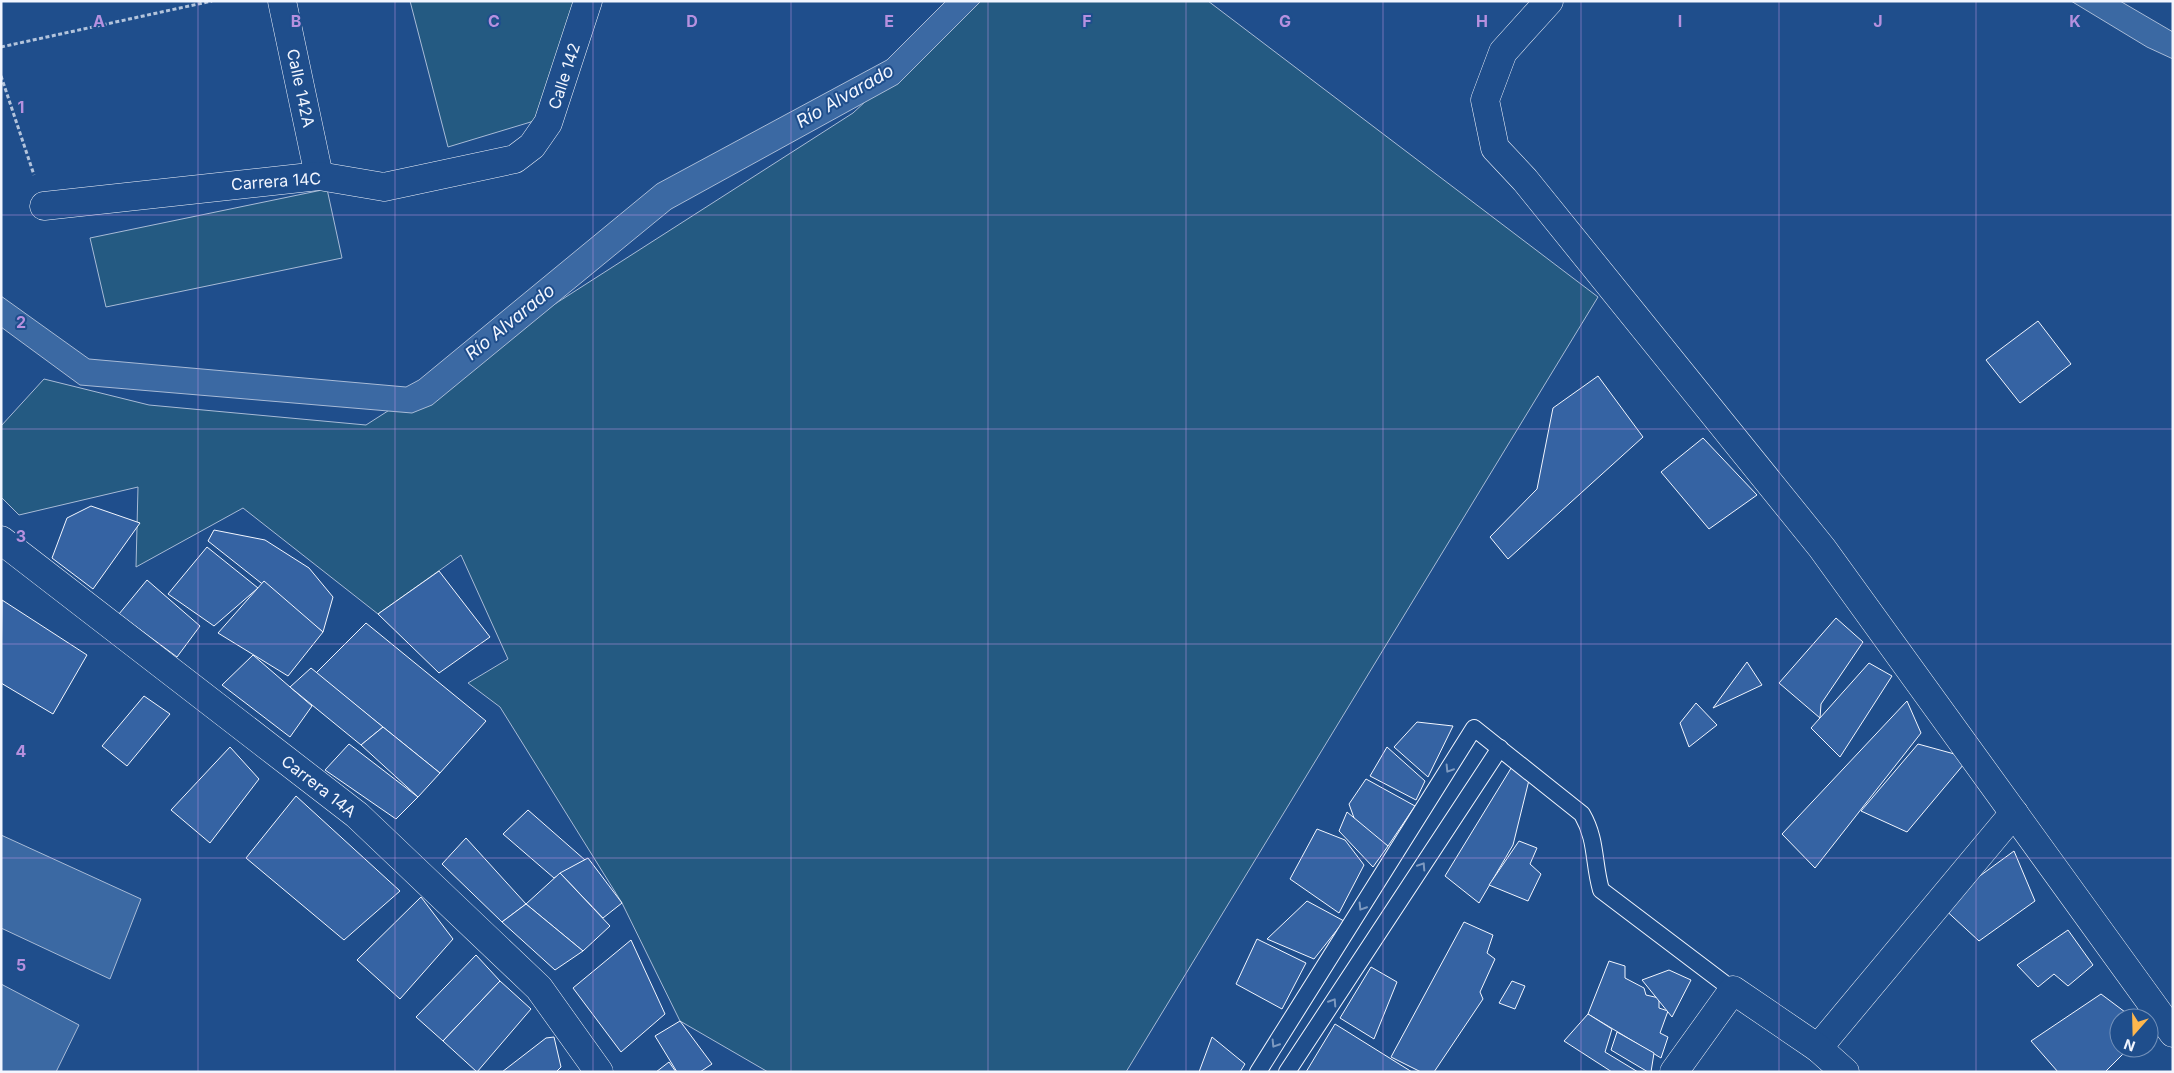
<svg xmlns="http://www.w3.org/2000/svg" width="2174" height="1073" font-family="Inter,sans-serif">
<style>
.green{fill:#245a82;stroke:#a8bbd7}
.water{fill:#3b69a3;stroke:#a8bbd7}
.building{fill:#3563a3;stroke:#f2f6ff}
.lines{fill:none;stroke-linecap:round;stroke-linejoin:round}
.service-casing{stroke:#f2f6ff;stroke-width:18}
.minor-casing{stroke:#f2f6ff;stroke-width:29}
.path{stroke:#b3c4dc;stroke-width:3;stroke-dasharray:4 2.5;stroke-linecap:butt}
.service{stroke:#1f4e8c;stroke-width:16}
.minor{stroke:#1f4e8c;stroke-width:28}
.oneway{stroke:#7e9ac0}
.grid{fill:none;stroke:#b691df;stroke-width:1;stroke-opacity:0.55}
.labels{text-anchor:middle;stroke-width:4;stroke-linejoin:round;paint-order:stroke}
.street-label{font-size:16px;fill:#f2f6ff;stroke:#1f4e8c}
.water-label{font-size:18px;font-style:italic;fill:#f2f6ff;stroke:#1f4e8c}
.grid-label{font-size:16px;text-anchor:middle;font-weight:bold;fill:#b691df;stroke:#1f4e8c;stroke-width:4;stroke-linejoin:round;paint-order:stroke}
</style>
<rect width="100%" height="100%" fill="#1f4e8c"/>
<!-- green -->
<g class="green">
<path d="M410 1H580L534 121 448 147Z"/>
<path d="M974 1H1208L1598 297 1126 1072H768L680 1021 622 903 500 707 468 683 508 659 461 555 378 614 243 508 136 567 138 487 19 515 1 497V426L44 379 149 405 366 425 853 113Z"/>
<path d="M327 189 342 258 106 307 90 238Z"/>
</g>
<!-- water -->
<g class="water">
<path d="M946 1H981L898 84 671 209 432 405 412 413 80 385 1 327V296L89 359 406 387 419 380 657 184 887 60Z"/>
<path d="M2071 1H2120L2173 32V59L2147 47Z"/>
<path d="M1 835 141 899 110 979 1 928Z"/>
<path d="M1 984 79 1025 56 1072H1Z"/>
</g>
<!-- building -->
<g class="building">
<path d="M2038 321 2071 364 2020 403 1986 360Z"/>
<path d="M1598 376 1643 437 1508 559 1490 537 1537 489 1553 408Z"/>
<path d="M1703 438 1757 495 1709 529 1661 472Z"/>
<path d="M91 506 140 523 93 589 52 558 67 518Z"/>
<path d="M214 530 265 540 309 568 333 597 323 632 208 541Z"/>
<path d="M207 547 258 588 214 626 168 594Z"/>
<path d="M439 571 490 637 439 673 378 614Z"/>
<path d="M147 580 200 626 177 657 119 614Z"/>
<path d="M264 581 323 632 288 676 218 633Z"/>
<path d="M2 600 87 655 53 714 1 683Z"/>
<path d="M1836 618 1863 642 1821 704 1820 718 1779 683Z"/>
<path d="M366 623 486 721 440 773 316 673Z"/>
<path d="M253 655 312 706 290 737 222 685Z"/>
<path d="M1747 662 1762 685 1713 708Z"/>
<path d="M1869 663 1892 676 1840 757 1811 728Z"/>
<path d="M311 668 383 727 361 745 290 687Z"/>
<path d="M144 696 170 714 127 766 102 746Z"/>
<path d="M1907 701 1921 733 1815 868 1782 834Z"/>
<path d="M1696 703 1717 725 1689 747 1680 723Z"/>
<path d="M1417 722 1453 726 1428 777 1394 747Z"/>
<path d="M383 727 440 773 418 797 361 745Z"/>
<path d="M349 744 418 797 396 819 325 770Z"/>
<path d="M1918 744 1969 758 1907 832 1861 811Z"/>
<path d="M230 747 259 779 210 843 171 810Z"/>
<path d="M1387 747 1425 781 1416 800 1370 776Z"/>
<path d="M1513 765 1530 776 1513 845 1479 903 1445 876Z"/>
<path d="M1366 779 1415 806 1388 846 1358 829 1349 804Z"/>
<path d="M296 796 400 891 344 940 246 858Z"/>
<path d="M528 810 585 860 554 878 503 834Z"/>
<path d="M1347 812 1388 846 1373 867 1339 831Z"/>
<path d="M1317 829 1345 840 1364 865 1339 913 1290 879Z"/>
<path d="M466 838 526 904 502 922 442 864Z"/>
<path d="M1519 841 1537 848 1530 864 1541 874 1528 901 1489 885Z"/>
<path d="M2014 851 2035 901 1979 941 1940 905Z"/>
<path d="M588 858 622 903 603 918 560 873Z"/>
<path d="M560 873 610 926 583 951 526 904Z"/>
<path d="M421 897 453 939 400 999 357 960Z"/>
<path d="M1307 901 1344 921 1314 959 1267 939Z"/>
<path d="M526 904 583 951 555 970 502 922Z"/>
<path d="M1464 922 1493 935 1487 953 1495 959 1480 992 1483 999 1434 1072H1421L1391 1057Z"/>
<path d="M2068 930 2093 965 2068 986 2054 974 2038 987 2017 965Z"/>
<path d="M1257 939 1306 963 1282 1009 1236 984Z"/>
<path d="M631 940 665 1014 621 1052 573 988Z"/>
<path d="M476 955 500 981 443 1041 416 1017Z"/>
<path d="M1609 961 1625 966V978L1644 988 1646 995 1659 998V1008L1668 1011 1660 1033 1668 1037 1661 1058 1588 1014Z"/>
<path d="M1371 967 1397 982 1374 1039 1340 1018Z"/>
<path d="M1669 970 1691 980 1672 1017 1642 980Z"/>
<path d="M500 981 531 1009 477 1072 443 1041Z"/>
<path d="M1512 981 1525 986 1515 1009 1499 1003Z"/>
<path d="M2101 994 2133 1018H2119V1048H2129L2105 1072H2058L2031 1041Z"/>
<path d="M1588 1014 1612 1029 1605 1052 1638 1072H1612L1564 1041Z"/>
<path d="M680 1021 712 1064 700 1072H677L655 1036Z"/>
<path d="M1335 1024 1412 1072H1306Z"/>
<path d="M1617 1032 1654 1053 1651 1072H1648L1611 1050Z"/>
<path d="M554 1037 561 1067 556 1072H502L546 1038Z"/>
<path d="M1212 1037 1245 1064 1240 1072H1199Z"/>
<path d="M669 1062 676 1072H656Z"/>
</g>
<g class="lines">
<!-- service casing -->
<g class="service-casing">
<g id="service">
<path d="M1258 1072 1474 728 1582 814C1597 840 1593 862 1601 890L1733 990"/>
<path d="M1287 1072 1500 748"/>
</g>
</g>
<!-- minor casing -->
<g class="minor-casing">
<g id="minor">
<path d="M282 1 319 176"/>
<path d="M1549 1 1503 52 1485 100 1495 148 1525 180 1822 548 2173 1033"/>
<path d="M44 206 319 176 384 187 515 159 532 146 548 123 588 1"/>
<path d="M1 540 357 815 539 988 599 1072"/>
<path d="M1818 1048 2014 813"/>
<path d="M1674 1072 1733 990 1818 1048 1845 1072"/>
</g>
</g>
<!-- path -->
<g class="path">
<path d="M1 47 212 1"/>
<path d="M1 76 34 175"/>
</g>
<!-- service -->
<use href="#service" class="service"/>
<!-- minor -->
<use href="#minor" class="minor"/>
</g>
<!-- one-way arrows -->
<defs><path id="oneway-chevron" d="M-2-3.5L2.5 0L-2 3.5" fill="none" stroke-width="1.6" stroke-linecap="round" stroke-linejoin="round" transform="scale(1.25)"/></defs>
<g class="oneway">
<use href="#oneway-chevron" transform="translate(1449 769) rotate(122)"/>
<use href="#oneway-chevron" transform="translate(1422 866) rotate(-57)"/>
<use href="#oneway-chevron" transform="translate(1362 907) rotate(122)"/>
<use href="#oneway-chevron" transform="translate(1333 1002) rotate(-57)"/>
<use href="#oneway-chevron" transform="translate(1275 1044) rotate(122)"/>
</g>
<!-- grid -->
<path class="grid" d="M198 1V1072M395 1V1072M593 1V1072M791 1V1072M988 1V1072M1186 1V1072M1383 1V1072M1581 1V1072M1779 1V1072M1976 1V1072M1 215H2173M1 429H2173M1 644H2173M1 858H2173"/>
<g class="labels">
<!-- street labels -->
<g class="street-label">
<text transform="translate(564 76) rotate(-72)" y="6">Calle 142</text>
<text transform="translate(301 88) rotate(78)" y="6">Calle 142A</text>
<text transform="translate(276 181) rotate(-4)" y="6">Carrera 14C</text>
<text transform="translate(319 786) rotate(38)" y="6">Carrera 14A</text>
</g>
<!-- water labels -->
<g class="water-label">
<text transform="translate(845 96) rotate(-30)" y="6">Río Alvarado</text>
<text transform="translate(510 322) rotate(-39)" y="6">Río Alvarado</text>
</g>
</g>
<g class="grid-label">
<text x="99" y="27">A</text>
<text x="296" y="27">B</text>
<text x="494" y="27">C</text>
<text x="692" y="27">D</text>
<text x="889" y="27">E</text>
<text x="1087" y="27">F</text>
<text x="1285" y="27">G</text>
<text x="1482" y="27">H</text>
<text x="1680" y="27">I</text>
<text x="1878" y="27">J</text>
<text x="2075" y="27">K</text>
<text x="21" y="113">1</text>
<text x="21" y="328">2</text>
<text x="21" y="542">3</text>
<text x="21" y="757">4</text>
<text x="21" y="971">5</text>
</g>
<!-- border -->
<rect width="2174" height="1073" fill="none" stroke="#f2f6ff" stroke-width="5"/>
<!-- north arrow -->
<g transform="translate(2134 1033) rotate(200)"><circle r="24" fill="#1f4e8c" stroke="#7391ba"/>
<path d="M0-4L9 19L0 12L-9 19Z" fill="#ffb74d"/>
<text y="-8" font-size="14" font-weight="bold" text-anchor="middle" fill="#f2f6ff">N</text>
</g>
</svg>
